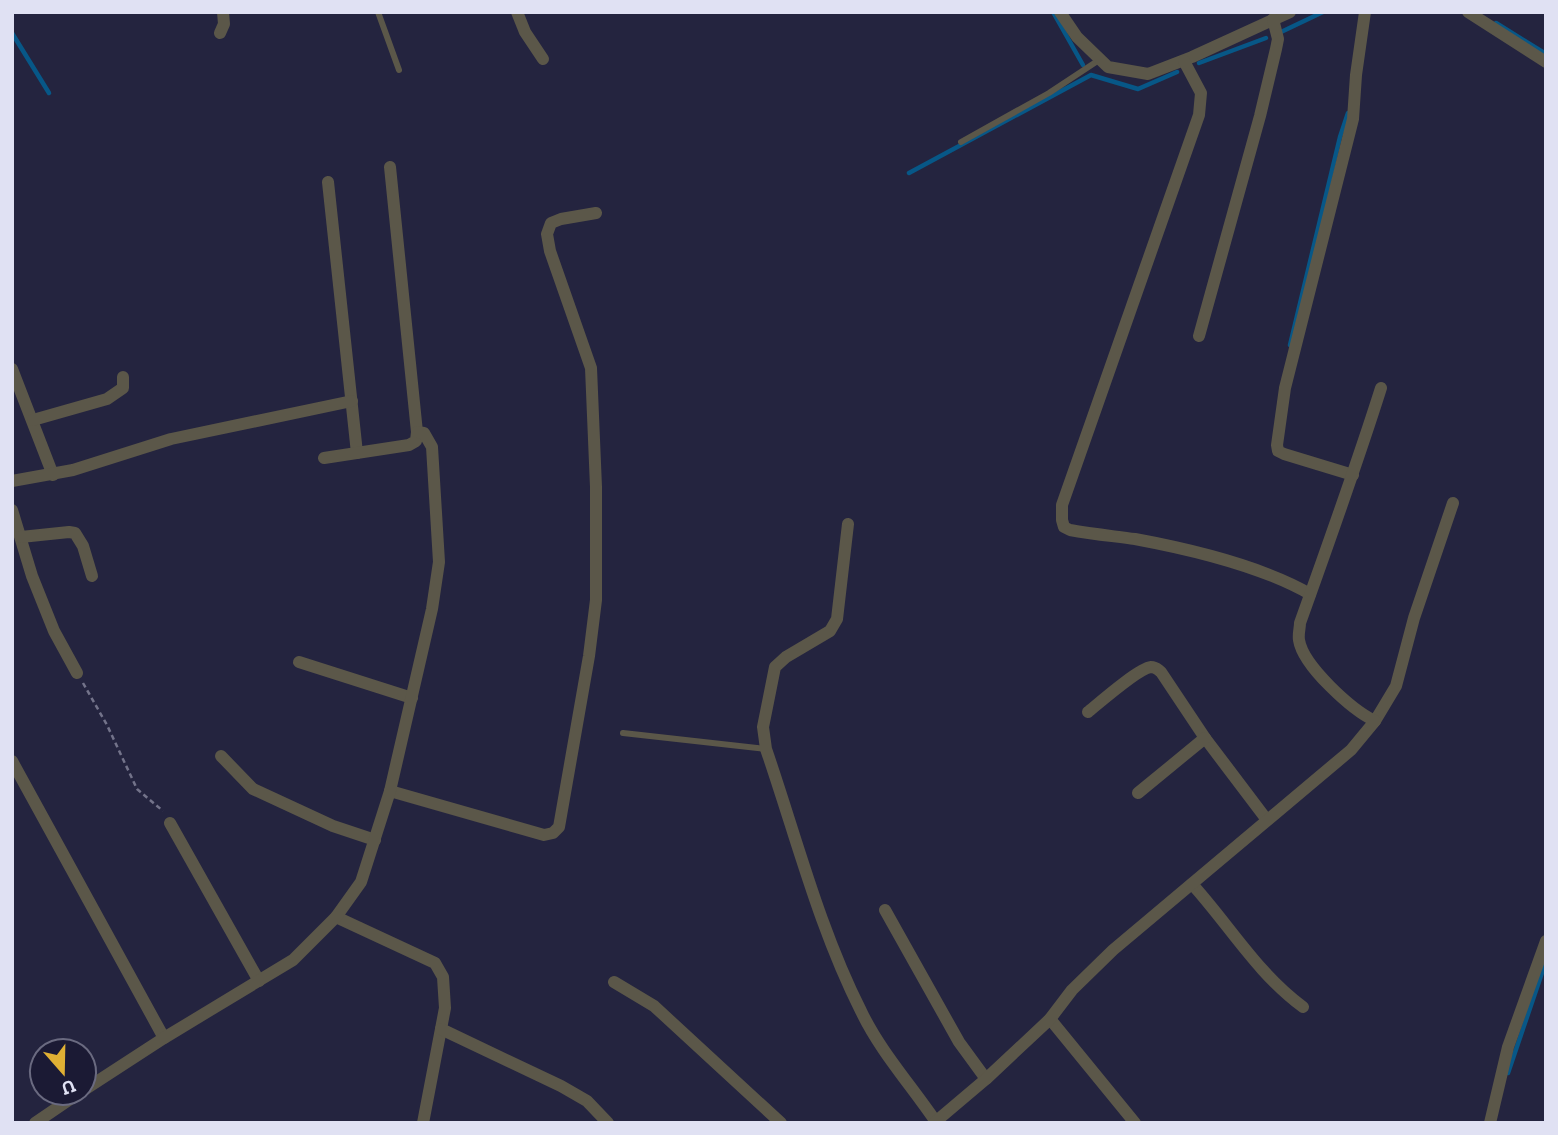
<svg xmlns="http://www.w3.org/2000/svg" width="1558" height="1135" font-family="'Zilla Slab',serif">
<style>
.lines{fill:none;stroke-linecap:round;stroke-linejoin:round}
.stream{stroke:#075787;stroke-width:4.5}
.path{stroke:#73738a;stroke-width:2.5;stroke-dasharray:5 3.5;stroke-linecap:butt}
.service{stroke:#5b5749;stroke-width:6}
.minor{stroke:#5b5749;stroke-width:12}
</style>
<rect width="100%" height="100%" fill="#24243f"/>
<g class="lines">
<!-- stream -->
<g class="stream">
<path d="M1053 12 1083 65"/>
<path d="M1496 23 1546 54"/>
<path d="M1281 32 1323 12"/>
<path d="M12 33 49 93"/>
<path d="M1199 63 1266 38"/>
<path d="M909 173 1091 75 1138 89 1177 72"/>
<path d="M1290 345 1340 137 1348 113"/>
<path d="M1508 1073 1546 961"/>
</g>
<!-- path -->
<path class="path" d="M83 683 107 725 137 789 163 811"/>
<!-- service -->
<g class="service">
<path d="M378 12 399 70"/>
<path d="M961 142 1049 93 1099 60"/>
<path d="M623 733 766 749"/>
</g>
<!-- minor -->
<g class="minor">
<path d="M517 12 525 32 543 59"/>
<path d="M1060 12 1077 37 1108 67 1148 74 1192 57 1290 12"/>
<path d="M1468 12 1546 62"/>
<path d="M220 33 224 24 223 12"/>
<path d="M1184 61 1201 93 1199 115 1062 505V520L1064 527 1070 530C1092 534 1113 536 1135 539 1189 549 1263 567 1310 594"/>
<path d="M328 182 357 453"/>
<path d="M1199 336 1260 116 1276 49 1278 39 1273 19"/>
<path d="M12 369 53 475"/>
<path d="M33 420 107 399 123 388V377"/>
<path d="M324 458 409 445 416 441 417 432 390 167"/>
<path d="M1353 475 1284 454 1278 451 1277 445 1285 388 1353 119 1356 75 1365 12"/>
<path d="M12 481 73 470 171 439 352 401"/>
<path d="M12 510 32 576 54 631 77 673"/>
<path d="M848 524 837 619 830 631 786 657 775 667 763 727 766 749C796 836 819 928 861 1011 880 1051 911 1085 936 1122"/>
<path d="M21 537 69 532 75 533 83 546 92 576"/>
<path d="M299 662 412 698"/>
<path d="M1088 712C1099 703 1139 668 1151 667 1156 667 1157 669 1161 672L1205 738 1267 820"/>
<path d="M1375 721 1396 686 1414 618 1453 503"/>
<path d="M221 756 253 789 333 826 375 840"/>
<path d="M12 761 164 1038"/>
<path d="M390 791 544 835 553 833 559 827 589 656 596 600V487L591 368 550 251 547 234 551 223 561 219 596 213"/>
<path d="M1138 793 1205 738"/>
<path d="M170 823 259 981"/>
<path d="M1192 884C1230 926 1257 973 1303 1007"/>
<path d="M885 910 959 1042 986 1079"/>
<path d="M336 917 435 963 443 977 445 1008 423 1123"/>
<path d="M614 982 654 1006 781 1123"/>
<path d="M1050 1019 1135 1123"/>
<path d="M441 1029 561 1086 587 1101 608 1123"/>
<path d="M84 1090 164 1038 293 960 336 917 361 882 390 791 432 609 439 562 432 447 424 433 417 432"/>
<path d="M35 1123 79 1093"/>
<path d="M934 1123 986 1079 1050 1019 1072 990 1113 950 1351 750 1375 721C1352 710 1303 666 1299 640 1298 634 1300 628 1300 623 1328 545 1356 467 1381 388"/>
<path d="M1490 1123 1508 1047 1546 941"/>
</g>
</g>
<!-- border -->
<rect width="1558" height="1135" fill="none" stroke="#e0e1f3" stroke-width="28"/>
<!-- north arrow -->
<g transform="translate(63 1072) rotate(160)"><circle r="33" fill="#1b1a34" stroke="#6a6a80" stroke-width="2"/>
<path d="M0-5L12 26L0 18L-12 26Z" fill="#e0b034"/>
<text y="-10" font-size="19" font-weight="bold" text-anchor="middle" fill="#e0e1f3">U</text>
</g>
</svg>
